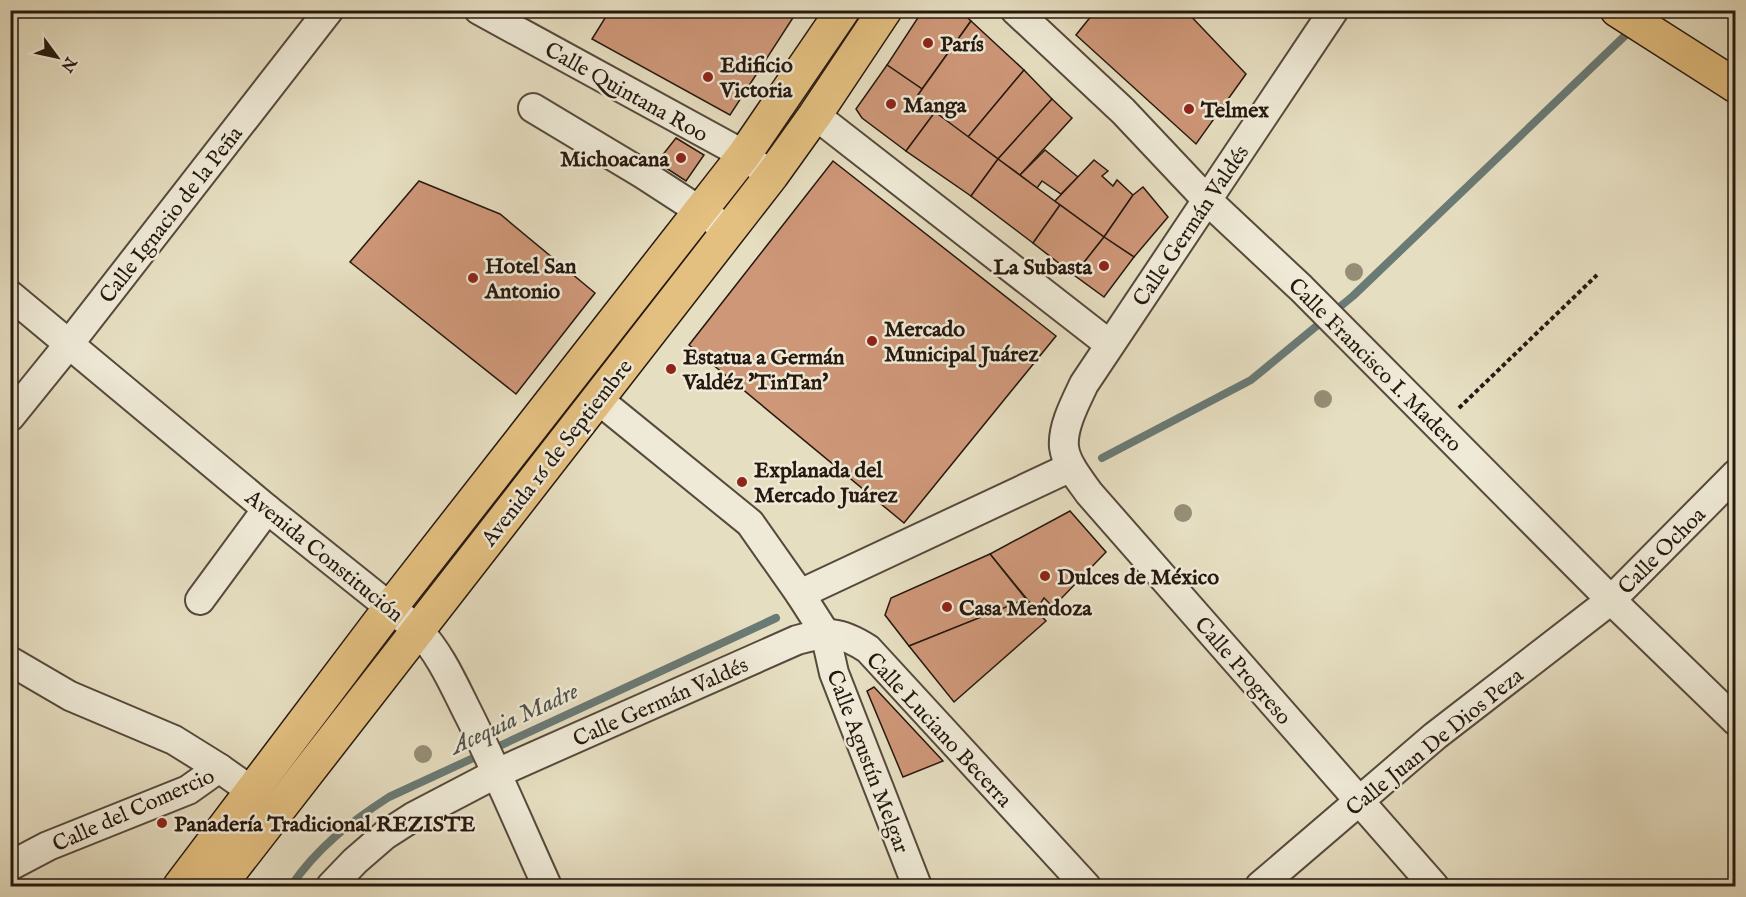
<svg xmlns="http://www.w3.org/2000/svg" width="1746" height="897" font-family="'IM FELL English',serif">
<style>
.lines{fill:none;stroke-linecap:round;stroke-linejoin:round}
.stream{stroke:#6a7a75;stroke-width:8}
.building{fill:#ce9778;stroke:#26180f;stroke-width:1.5}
.minor-casing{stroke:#564a3c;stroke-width:32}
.major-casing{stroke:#26180f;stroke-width:36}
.path{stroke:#26180f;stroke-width:4;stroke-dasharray:4.5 3;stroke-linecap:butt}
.minor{stroke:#efead7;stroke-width:28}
.major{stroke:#e3bf80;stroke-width:33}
.tree{fill:#958d75}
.poi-dot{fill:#8f2418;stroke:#efead7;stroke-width:2}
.labels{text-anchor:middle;stroke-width:5;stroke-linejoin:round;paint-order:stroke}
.poi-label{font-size:22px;font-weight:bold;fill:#26180f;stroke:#efead7;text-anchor:start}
.street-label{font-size:22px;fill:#26180f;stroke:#efead7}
.water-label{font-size:24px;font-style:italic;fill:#4e514a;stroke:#efead7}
</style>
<rect width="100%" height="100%" fill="#e6dec1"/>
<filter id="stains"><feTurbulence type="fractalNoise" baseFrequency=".00333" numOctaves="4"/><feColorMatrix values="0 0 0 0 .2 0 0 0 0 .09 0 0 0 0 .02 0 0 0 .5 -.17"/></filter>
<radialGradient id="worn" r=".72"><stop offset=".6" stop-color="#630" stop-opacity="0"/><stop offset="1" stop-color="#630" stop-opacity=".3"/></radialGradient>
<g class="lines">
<!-- stream -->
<g class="stream">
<path d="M1102 458 1251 380 1353 296 1633 28"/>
<path d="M291 886C317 848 350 822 389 797L776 618"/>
</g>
</g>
<!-- building -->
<g class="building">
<path d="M610 10H798L730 115 592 39Z"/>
<path d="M923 10H960L971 21 922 89 887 65Z"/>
<path d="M1096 10H1185L1246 74 1196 144 1076 35Z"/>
<path d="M971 21 1024 70 968 137 915 99Z"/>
<path d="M887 65 922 89 915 99 935 112 906 151 862 118 856 109Z"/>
<path d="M1024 70 1052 99 998 159 968 137Z"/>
<path d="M1052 99 1072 118 1020 175 998 159Z"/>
<path d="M935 112 998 159 971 196 906 151Z"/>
<path d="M676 138 704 155 686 181 657 162Z"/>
<path d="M1045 150 1078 177 1061 194 1042 181 1037 188 1020 175Z"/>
<path d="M998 159 1060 205 1033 243 971 196Z"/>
<path d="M1094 160 1108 171 1102 176 1113 186 1117 180 1133 195 1104 237 1055 201Z"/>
<path d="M833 161 1056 336 904 523 689 345Z"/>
<path d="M419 181 500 214 595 293 516 394 350 262Z"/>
<path d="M1143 187 1168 217 1134 257 1104 237 1133 195Z"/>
<path d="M1060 205 1104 237 1074 275 1033 243Z"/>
<path d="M1104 237 1134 257 1104 297 1074 275Z"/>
<path d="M1070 511 1106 552 1053 607 1044 598 1036 610 990 554Z"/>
<path d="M990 554 1026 599 909 646 885 615 891 598Z"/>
<path d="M1026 599 1046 621 954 702 909 646Z"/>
<path d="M874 687 943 761 903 777 867 691Z"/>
</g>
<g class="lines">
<!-- minor casing -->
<g class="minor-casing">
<g id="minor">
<path d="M479 10 728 146 760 167"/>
<path d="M1015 10 1123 111 1207 200 1301 288 1611 600 1736 721"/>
<path d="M1334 10 1084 384C1076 401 1062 427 1064 447 1066 464 1080 480 1089 493L1434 886"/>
<path d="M533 108 643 174 717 222"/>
<path d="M815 115 1109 344"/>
<path d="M10 295 267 509 417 629C442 655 455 688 471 719 498 774 522 831 547 886"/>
<path d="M611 410 750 523 800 594 825 633 834 673 917 886"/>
<path d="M10 417 69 344 329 10"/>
<path d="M800 594 1071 467"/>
<path d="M200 600 267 509"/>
<path d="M10 661 70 696 174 740 219 768"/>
<path d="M10 866 48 846 188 790 219 768 253 792"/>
<path d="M331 886 355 861 385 835 413 817 497 773 797 640C828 631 840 631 868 649L1086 886"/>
<path d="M1260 886 1435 736 1611 600 1736 474"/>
</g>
</g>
<!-- major casing -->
<g class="major-casing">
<g id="major">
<path d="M1617 10 1736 86"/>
<path d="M180 886 390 608 744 155 843 10"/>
<path d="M219 886 772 175 815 115 885 10"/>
</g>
</g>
<!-- path -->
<path class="path" d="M1459 408 1597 275"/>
<!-- minor -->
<use href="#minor" class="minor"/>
<!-- major -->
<use href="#major" class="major"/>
</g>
<!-- trees -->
<g class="tree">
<circle cx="1354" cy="272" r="9"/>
<circle cx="1323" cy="399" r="9"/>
<circle cx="1183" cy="513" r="9"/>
<circle cx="423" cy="754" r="9"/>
</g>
<!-- markers -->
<g class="poi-dot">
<circle cx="928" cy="43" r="6"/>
<circle cx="708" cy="77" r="6"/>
<circle cx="891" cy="104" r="6"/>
<circle cx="1189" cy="109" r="6"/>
<circle cx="681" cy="158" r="6"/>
<circle cx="1104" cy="266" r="6"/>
<circle cx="473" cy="278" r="6"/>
<circle cx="872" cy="341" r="6"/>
<circle cx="671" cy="369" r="6"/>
<circle cx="742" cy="482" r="6"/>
<circle cx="1045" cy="576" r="6"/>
<circle cx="947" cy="607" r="6"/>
<circle cx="162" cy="823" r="6"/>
</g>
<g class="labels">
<!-- poi labels -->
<g class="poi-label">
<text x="940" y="51">París</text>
<text x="720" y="72">Edificio<tspan x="720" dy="25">Victoria</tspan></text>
<text x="903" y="112">Manga</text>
<text x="1201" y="117">Telmex</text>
<text x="669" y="166" text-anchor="end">Michoacana</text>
<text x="485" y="273">Hotel San<tspan x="485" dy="25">Antonio</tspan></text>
<text x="1092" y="274" text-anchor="end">La Subasta</text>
<text x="884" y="336">Mercado<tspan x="884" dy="25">Municipal Juárez</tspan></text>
<text x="683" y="364">Estatua a Germán<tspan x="683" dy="25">Valdéz 'TinTan'</tspan></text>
<text x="754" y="477">Explanada del<tspan x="754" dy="25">Mercado Juárez</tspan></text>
<text x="1057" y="584">Dulces de México</text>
<text x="959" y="615">Casa Mendoza</text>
<text x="174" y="831">Panadería Tradicional REZISTE</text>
</g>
<!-- street labels -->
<g class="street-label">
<text transform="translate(627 91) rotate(29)" y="8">Calle Quintana Roo</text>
<text transform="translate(170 214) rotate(-52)" y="8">Calle Ignacio de la Peña</text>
<text transform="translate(1190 225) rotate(-56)" y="8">Calle Germán Valdés</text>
<text transform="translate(1376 364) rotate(45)" y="8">Calle Francisco I. Madero</text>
<text transform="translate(556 452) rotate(-52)" y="8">Avenida 16 de Septiembre</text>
<text transform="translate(1661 550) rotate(-45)" y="8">Calle Ochoa</text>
<text transform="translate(325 555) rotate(39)" y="8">Avenida Constitución</text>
<text transform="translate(1244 670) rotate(49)" y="8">Calle Progreso</text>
<text transform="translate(660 701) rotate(-24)" y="8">Calle Germán Valdés</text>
<text transform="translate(940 729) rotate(47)" y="8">Calle Luciano Becerra</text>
<text transform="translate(1434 741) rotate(-39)" y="8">Calle Juan De Dios Peza</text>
<text transform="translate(869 761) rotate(69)" y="8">Calle Agustín Melgar</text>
<text transform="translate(133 809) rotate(-24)" y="8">Calle del Comercio</text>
</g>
<!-- water labels -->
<g class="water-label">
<text transform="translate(514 718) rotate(-25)" y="8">Acequia Madre</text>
</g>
</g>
<!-- margin -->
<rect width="1746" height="897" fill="none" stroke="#e6dec1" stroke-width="36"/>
<rect x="12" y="12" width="1722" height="873" fill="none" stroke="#26180f" stroke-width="3"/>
<rect x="18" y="18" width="1710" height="861" fill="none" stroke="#26180f" stroke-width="1.5"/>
<!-- north arrow -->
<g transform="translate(57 57) rotate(123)" stroke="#efead7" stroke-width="4.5" paint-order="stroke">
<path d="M0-4.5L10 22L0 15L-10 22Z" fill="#26180f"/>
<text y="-9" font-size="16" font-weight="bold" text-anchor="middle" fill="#26180f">N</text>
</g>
<rect width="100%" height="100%" filter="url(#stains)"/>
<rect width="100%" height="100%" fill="url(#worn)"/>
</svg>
